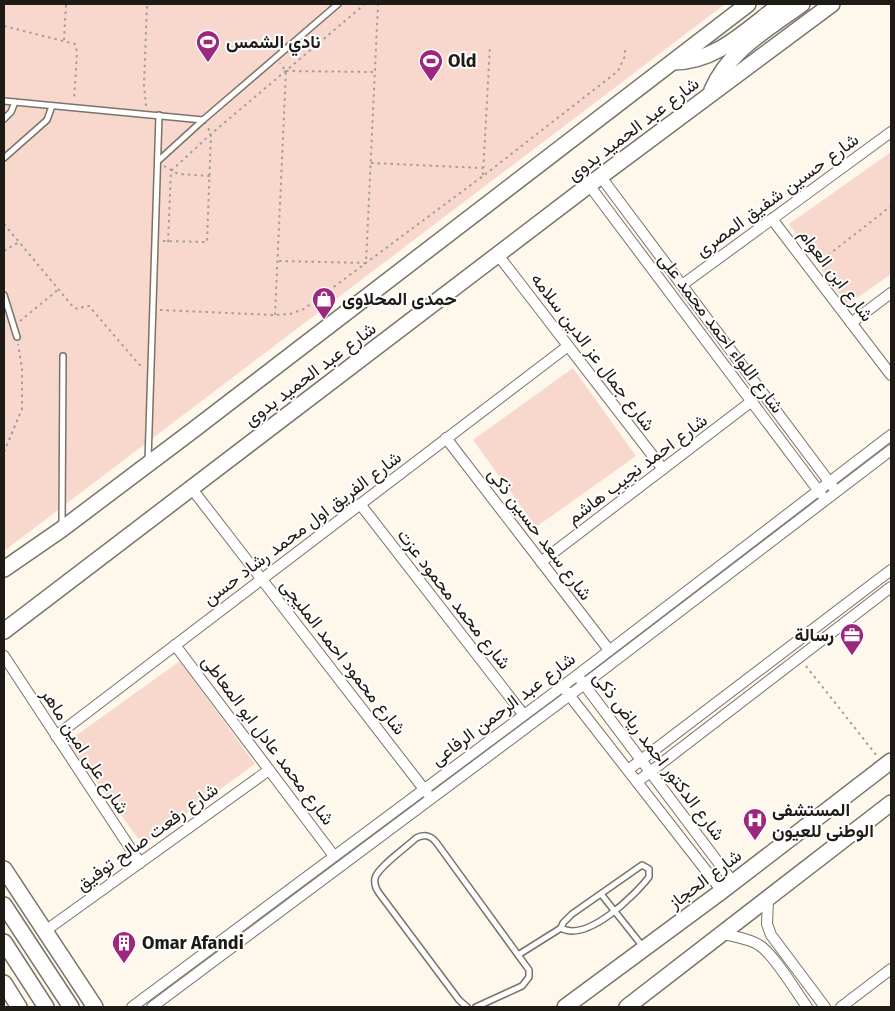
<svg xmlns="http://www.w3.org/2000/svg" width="895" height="1011" font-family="'Fira Sans',Vazirmatn,sans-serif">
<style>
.green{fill:#f8d8cd}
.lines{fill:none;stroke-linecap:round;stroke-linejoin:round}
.lane-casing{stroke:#797369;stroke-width:8}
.street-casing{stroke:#797369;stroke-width:12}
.primary-casing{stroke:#797369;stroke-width:18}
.path{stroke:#a49f97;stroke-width:2;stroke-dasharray:2.5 4;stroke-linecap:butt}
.lane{stroke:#fff;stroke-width:5}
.street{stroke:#fff;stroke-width:10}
.primary{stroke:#fff;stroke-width:15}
.labels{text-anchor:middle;stroke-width:4;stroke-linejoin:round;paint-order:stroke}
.poi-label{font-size:18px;font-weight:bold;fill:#1e1b17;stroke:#fff;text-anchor:start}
.street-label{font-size:18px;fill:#1e1b17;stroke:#fff}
</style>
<rect width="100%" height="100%" fill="#fef7ec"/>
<!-- green -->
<g class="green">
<path d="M4 4H725L4 551Z"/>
<path d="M891 152V274L847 305 789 224Z"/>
<path d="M573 368 636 456 536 527 473 440Z"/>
<path d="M180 661 255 764 143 845 67 742Z"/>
</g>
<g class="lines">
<!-- lane casing -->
<g class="lane-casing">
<g id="lane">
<path d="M4 101 203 120"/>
<path d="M4 119 11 112 15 102"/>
<path d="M4 158 47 120 52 106"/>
<path d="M158 161 203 120 338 4"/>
<path d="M4 295 17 337"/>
<path d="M148 461 159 115"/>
<path d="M62 526 63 356"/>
<path d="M642 865 649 869V877C635 895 587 943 561 928L563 923 572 914Z"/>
<path d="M601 894 644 948"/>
<path d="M518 955 561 928"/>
<path d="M467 1007 459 1000 379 893C376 889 374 884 375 878 378 867 407 847 416 838 424 834 430 835 436 842L529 970V977L522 986 476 1007"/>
</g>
</g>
<!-- street casing -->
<g class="street-casing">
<g id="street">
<path d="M601 177 833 487"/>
<path d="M589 185 821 494"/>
<path d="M772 219 891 375"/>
<path d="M498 255 663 469"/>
<path d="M682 285 891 132"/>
<path d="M851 323 891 293"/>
<path d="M446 438 609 650"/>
<path d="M192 489 427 793"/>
<path d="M360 504 523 714"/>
<path d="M541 562 752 401"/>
<path d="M175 645 334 856"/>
<path d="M4 656 140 863"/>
<path d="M580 679 733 882"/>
<path d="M566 691 722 891"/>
<path d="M56 736 568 346"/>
<path d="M628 770 891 570"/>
<path d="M637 782 891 587"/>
<path d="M768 898 767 924 771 935 825 1007"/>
<path d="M45 931 269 770"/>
<path d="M721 933C733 937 748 938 759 945 774 954 796 992 807 1007"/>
<path d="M132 1007 563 686 891 435"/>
<path d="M152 1007 570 695 891 450"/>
<path d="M841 1007 891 969"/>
</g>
</g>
<!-- primary casing -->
<g class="primary-casing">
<g id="primary">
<path d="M673 62C717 62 747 29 781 4"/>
<path d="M712 90C729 50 768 29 802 4"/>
<path d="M4 569 62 529 192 431 748 4"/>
<path d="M4 631 589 185 832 4"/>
<path d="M4 869 95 1007"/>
<path d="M4 905 71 1007"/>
<path d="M4 942 46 1007"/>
<path d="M4 983 19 1007"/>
<path d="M565 1007 722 891 891 761"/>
<path d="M627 1007 891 803"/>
</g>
</g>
<!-- path -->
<g class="path">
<path d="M4 26 75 44 77 52 74 100"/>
<path d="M64 40 66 4"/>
<path d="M286 71 375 72"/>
<path d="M146 106 144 85 147 4"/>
<path d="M371 163 483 168"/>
<path d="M164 166 178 174 210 176"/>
<path d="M483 175 490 45"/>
<path d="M4 224 74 308 79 309 85 306H89L137 362 143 368"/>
<path d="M163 241 207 242 211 134 207 126"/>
<path d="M168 242 171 171 211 134 365 4"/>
<path d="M4 251 19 242"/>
<path d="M279 261 366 263 378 4"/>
<path d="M818 263 891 206"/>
<path d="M160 310 275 315 290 314 304 309 483 176 618 71 625 56V48"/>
<path d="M275 315 286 71 280 63"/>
<path d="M20 321 59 289"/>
<path d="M4 452 22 409V368L18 344"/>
<path d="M806 666 877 756"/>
</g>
<!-- lane -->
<use href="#lane" class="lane"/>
<!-- street -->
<use href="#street" class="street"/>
<!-- primary -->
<use href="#primary" class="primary"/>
</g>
<!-- icons -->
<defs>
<g id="stadium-pin" transform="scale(1.25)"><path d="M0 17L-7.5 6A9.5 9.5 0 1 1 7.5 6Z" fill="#9d267f" stroke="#fff"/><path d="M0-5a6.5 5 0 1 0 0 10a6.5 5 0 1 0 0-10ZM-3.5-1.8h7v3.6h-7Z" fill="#fff"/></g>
<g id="shop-pin" transform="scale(1.25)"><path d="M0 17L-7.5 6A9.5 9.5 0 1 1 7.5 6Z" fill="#9d267f" stroke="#fff"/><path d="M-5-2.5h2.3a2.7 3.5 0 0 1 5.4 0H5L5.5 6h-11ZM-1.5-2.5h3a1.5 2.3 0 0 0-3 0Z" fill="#fff"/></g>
<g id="office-pin" transform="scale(1.25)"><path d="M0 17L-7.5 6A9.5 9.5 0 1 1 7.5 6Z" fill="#9d267f" stroke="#fff"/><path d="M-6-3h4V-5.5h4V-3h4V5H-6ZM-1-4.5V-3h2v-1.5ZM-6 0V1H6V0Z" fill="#fff"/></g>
<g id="hospital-pin" transform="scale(1.25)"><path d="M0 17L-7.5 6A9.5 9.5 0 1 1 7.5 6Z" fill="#9d267f" stroke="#fff"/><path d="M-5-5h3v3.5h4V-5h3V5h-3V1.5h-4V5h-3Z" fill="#fff"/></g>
<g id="building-pin" transform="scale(1.25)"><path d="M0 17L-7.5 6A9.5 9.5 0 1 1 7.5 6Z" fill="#9d267f" stroke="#fff"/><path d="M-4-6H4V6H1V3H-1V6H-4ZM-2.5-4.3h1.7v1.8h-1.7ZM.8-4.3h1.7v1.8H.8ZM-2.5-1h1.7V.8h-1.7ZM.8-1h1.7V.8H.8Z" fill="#fff"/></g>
</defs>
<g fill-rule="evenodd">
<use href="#stadium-pin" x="208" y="42"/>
<use href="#stadium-pin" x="431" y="61"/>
<use href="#shop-pin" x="324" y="299"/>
<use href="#office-pin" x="852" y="635"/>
<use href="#hospital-pin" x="755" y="820"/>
<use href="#building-pin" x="124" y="943"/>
</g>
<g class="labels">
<!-- poi labels -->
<g class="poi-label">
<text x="226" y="48">نادي الشمس</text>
<text x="448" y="67">Old</text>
<text x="342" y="305">حمدى المحلاوى</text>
<text x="834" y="641" text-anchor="end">رسالة</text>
<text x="772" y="816">المستشفى<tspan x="772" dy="21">الوطنى للعيون</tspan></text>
<text x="142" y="949">Omar Afandi</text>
</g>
<!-- street labels -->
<g class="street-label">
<text transform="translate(633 129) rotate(-37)" y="6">شارع عبد الحميد بدوى</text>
<text transform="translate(777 195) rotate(-36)" y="6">شارع حسين شفيق المصرى</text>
<text transform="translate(836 275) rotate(53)" y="6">شارع ابن العوام</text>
<text transform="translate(721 333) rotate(53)" y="6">شارع اللواء احمد محمد على</text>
<text transform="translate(593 352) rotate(53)" y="6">شارع جمال عز الدين سلامه</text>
<text transform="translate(310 374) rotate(-37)" y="6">شارع عبد الحميد بدوى</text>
<text transform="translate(637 469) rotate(-37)" y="6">شارع احمد نجيب هاشم</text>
<text transform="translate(302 528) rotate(-37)" y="6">شارع الفريق اول محمد رشاد حسن</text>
<text transform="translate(540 534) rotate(53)" y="6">شارع سعد حسين ذكى</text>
<text transform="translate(454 599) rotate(52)" y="6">شارع محمد محمود عزت</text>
<text transform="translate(343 657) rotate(52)" y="6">شارع محمود احمد المليجى</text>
<text transform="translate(503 709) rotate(-37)" y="6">شارع عبد الرحمن الرفاعى</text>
<text transform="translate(268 740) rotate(53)" y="6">شارع محمد عادل ابو المعاطى</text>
<text transform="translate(85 751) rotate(57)" y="6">شارع على امين ماهر</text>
<text transform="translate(659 756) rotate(53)" y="6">شارع الدكتور احمد رياض ذكى</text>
<text transform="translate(147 837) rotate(-36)" y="6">شارع رفعت صالح توفيق</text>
<text transform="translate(705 879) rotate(-37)" y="6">شارع الحجاز</text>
</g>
</g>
<!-- border -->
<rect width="895" height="1011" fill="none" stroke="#1e1b17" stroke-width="10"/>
</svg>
